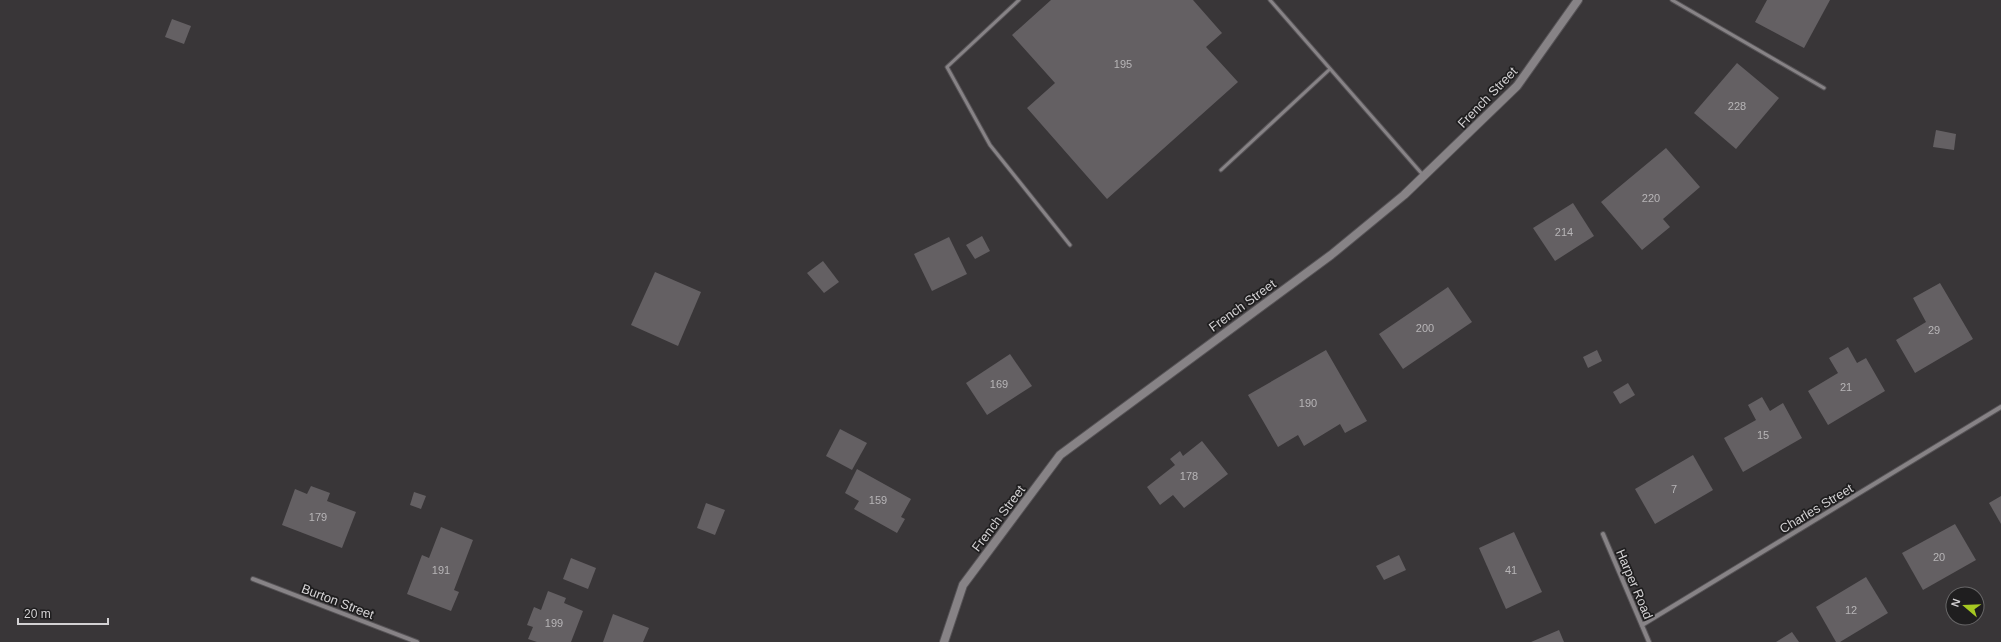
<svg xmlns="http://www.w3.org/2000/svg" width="2001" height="642" font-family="Helvetica,sans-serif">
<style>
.building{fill:#646063}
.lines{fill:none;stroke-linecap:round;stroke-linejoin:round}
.lane-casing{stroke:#565356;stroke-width:5}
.street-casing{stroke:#565356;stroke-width:6}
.secondary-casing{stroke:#565356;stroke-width:10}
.lane{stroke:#878386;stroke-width:3}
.street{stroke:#878386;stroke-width:4}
.secondary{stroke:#878386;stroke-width:8}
.labels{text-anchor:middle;stroke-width:3.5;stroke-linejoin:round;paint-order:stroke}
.number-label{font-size:11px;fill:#b7b5b7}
.street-label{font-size:13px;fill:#d3d1d3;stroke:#1f1e1f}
</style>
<rect width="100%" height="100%" fill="#393638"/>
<!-- building -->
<g class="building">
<path d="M1051 0H1193L1222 33 1206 47 1238 82 1107 199 1027 108 1055 83 1012 35Z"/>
<path d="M1767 0H1830L1804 48 1755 22Z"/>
<path d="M172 19 191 26 184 44 165 37Z"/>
<path d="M1737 63 1779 98 1736 149 1694 113Z"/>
<path d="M1936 130 1956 134 1954 150 1933 147Z"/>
<path d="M1666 148 1700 187 1663 219 1670 227 1642 250 1601 202Z"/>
<path d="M1573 203 1594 236 1555 261 1533 228Z"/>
<path d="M982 236 990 251 975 259 966 245Z"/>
<path d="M949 237 967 274 932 291 914 254Z"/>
<path d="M823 261 839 282 824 293 807 273Z"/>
<path d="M655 272 701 292 678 346 631 325Z"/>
<path d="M1940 283 1973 339 1915 373 1896 340 1926 322 1913 298Z"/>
<path d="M1448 287 1472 322 1403 369 1379 334Z"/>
<path d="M1848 347 1857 363 1866 358 1885 391 1828 425 1808 391 1838 373 1829 358Z"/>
<path d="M1326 350 1367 421 1345 433 1340 424 1304 446 1298 435 1278 447 1248 395Z"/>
<path d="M1597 350 1602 361 1588 368 1583 357Z"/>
<path d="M1010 354 1032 386 987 415 966 383Z"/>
<path d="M1628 383 1635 395 1620 404 1613 392Z"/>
<path d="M1762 397 1770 411 1783 403 1802 438 1743 472 1724 438 1756 420 1748 405Z"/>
<path d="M840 429 867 443 852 470 826 456Z"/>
<path d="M1202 441 1228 474 1184 508 1173 495 1160 505 1147 487 1175 465 1170 459 1180 451 1183 456Z"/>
<path d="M1693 455 1713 490 1655 524 1635 489Z"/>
<path d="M857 469 911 499 901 517 905 519 897 533 854 509 859 501 845 493Z"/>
<path d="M311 486 330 493 327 501 356 512 342 548 282 525 295 489 307 494Z"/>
<path d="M414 492 426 496 421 509 410 505Z"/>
<path d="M2001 496V524L1989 503Z"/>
<path d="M706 503 725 510 715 535 697 528Z"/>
<path d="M1955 524 1976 560 1923 590 1902 553Z"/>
<path d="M441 527 473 540 454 590 459 592 451 611 407 594 422 555 429 558Z"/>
<path d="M1514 532 1542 592 1506 609 1479 548Z"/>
<path d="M1399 555 1406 570 1384 580 1376 566Z"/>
<path d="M571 558 596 568 588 589 563 579Z"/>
<path d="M1866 577 1888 613 1840 642H1836L1816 607Z"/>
<path d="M548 591 566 598 564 603 583 611 571 642H537L528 639 533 627 527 625 534 607 541 610Z"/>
<path d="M613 614 649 628 643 642H603Z"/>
<path d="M1559 630 1564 642H1531Z"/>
<path d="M1792 632 1799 642H1776Z"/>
</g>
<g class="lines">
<!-- lane casing -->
<g class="lane-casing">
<g id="lane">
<path d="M1019 0 947 67 990 145 1070 245"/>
<path d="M1270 0 1423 175"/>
<path d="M1672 0 1824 88"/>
<path d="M1221 170 1330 69"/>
</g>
</g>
<!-- street casing -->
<g class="street-casing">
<g id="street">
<path d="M1603 534 1649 642"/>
<path d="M253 579 417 642"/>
<path d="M1642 625 2001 407"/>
</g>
</g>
<!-- secondary casing -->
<g class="secondary-casing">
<path id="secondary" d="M944 642 963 585 1060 455 1331 255 1404 195 1517 86 1578 0"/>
</g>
<!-- lane -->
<use href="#lane" class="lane"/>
<!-- street -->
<use href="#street" class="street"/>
<!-- secondary -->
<use href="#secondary" class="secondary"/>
</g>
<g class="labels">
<!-- number labels -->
<g class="number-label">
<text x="1123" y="68">195</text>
<text x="1737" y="110">228</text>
<text x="1651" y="202">220</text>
<text x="1564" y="236">214</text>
<text x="1425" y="332">200</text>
<text x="1934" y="334">29</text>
<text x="999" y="388">169</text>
<text x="1846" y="391">21</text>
<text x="1308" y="407">190</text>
<text x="1763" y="439">15</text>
<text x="1189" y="480">178</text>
<text x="1674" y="493">7</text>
<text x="878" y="504">159</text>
<text x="318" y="521">179</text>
<text x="1939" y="561">20</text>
<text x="441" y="574">191</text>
<text x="1511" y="574">41</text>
<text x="1851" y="614">12</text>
<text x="554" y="627">199</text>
</g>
<!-- street labels -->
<g class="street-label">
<text transform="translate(1487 97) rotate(-46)" y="5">French Street</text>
<text transform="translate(1242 305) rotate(-36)" y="5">French Street</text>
<text transform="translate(1816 508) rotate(-31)" y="5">Charles Street</text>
<text transform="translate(998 518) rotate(-53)" y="5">French Street</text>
<text transform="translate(1635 584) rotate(67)" y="5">Harper Road</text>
<text transform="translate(338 601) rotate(21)" y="5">Burton Street</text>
</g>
</g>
<!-- north arrow -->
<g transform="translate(1965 606) rotate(289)"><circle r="19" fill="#1f1e1f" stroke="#676667"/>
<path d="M0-3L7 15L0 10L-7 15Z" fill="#a6c822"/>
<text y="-6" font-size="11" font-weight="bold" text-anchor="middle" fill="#d3d1d3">N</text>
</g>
<!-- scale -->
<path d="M18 618v6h90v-6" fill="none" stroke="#d3d1d3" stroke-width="2"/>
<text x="24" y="618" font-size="12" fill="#d3d1d3" stroke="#1f1e1f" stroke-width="3" paint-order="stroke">20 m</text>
</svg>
